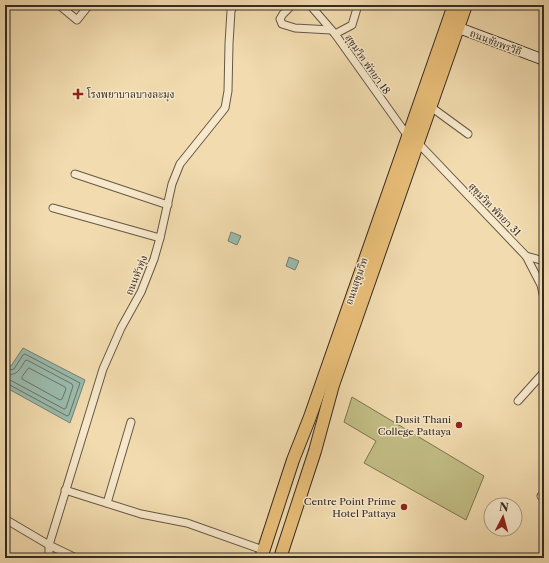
<svg xmlns="http://www.w3.org/2000/svg" width="549" height="563" font-family="'Libre Caslon Text','Noto Serif Thai',serif">
<style>
.green{fill:#c2be85;stroke:#7c7554}
.water{fill:#9bbbad;stroke:#728276}
.lines{fill:none;stroke-linecap:round;stroke-linejoin:round}
.shore{stroke:#687468;stroke-width:1}
.street-casing{stroke:#645847;stroke-width:9}
.secondary-casing{stroke:#352c24;stroke-width:12}
.highway-casing{stroke:#352c24;stroke-width:14}
.street{stroke:#f7e8cb;stroke-width:7}
.secondary{stroke:#f7e8cb;stroke-width:10}
.highway{stroke:#e9be78;stroke-width:12}
.poi-dot{fill:#8f2418;stroke:#f7e8cb;stroke-width:1.5}
.labels{text-anchor:middle;stroke-width:3;stroke-linejoin:round;paint-order:stroke}
.street-label{font-size:10px;fill:#352c24;stroke:#f7e8cb}
.poi-label{font-size:10px;fill:#352c24;stroke:#f7e8cb;text-anchor:end}
</style>
<rect width="100%" height="100%" fill="#f2dcaf"/>
<filter id="stains"><feTurbulence type="fractalNoise" baseFrequency=".005" numOctaves="4"/><feColorMatrix values="0 0 0 0 .2 0 0 0 0 .09 0 0 0 0 .02 0 0 0 .5 -.17"/></filter>
<radialGradient id="worn" r=".72"><stop offset=".6" stop-color="#630" stop-opacity="0"/><stop offset="1" stop-color="#630" stop-opacity=".3"/></radialGradient>
<!-- green -->
<path class="green" d="M352 397 484 476 466 520 364 463 376 441 344 422Z"/>
<!-- water -->
<g class="water">
<path d="M231 232 241 236 237 245 228 241Z"/>
<path d="M289 257 299 261 295 270 286 266Z"/>
<path d="M23 348 85 380 70 423 5 387V363L11 366Z"/>
</g>
<g class="lines">
<!-- shore -->
<g class="shore">
<path d="M5 368 10 370 14 369 23 355 25 354 80 383 69 415 67 416 8 384H5"/>
<path d="M29 368 65 387 66 389 62 399 60 400 22 379V377Z"/>
<path d="M5 373C16 378 20 369 25 361L27 360 72 384 73 386 66 408 64 409 10 380 5 379"/>
</g>
<!-- street casing -->
<g class="street-casing">
<g id="street">
<path d="M59 5 77 20 89 5"/>
<path d="M292 5 283 14 280 19 282 24 295 28 331 30"/>
<path d="M310 5 335 34 407 135"/>
<path d="M335 34 352 25 358 5"/>
<path d="M431 107 468 134"/>
<path d="M418 143 526 256 541 285 544 298"/>
<path d="M75 174 168 205"/>
<path d="M53 208 160 238"/>
<path d="M526 256 544 261"/>
<path d="M518 401 544 372"/>
<path d="M65 490 141 514 187 523 263 550"/>
<path d="M541 496 544 497"/>
<path d="M107 503 131 422"/>
<path d="M5 519 49 545 76 558"/>
<path d="M49 558V545L103 369 121 328 141 292 154 259 160 238 172 184 180 164 225 108 228 91 229 44 231 11 234 5"/>
</g>
</g>
<!-- secondary casing -->
<g class="secondary-casing">
<path id="secondary" d="M451 25 544 60"/>
</g>
<!-- highway casing -->
<g class="highway-casing">
<g id="highway">
<path d="M261 558 293 460 310 417 454 5"/>
<path d="M280 558 315 451 333 385 466 5"/>
</g>
</g>
<!-- street -->
<use href="#street" class="street"/>
<!-- secondary -->
<use href="#secondary" class="secondary"/>
<!-- highway -->
<use href="#highway" class="highway"/>
</g>
<!-- markers -->
<g class="poi-dot">
<path d="M76 88h4v4h4v4h-4v4h-4v-4h-4v-4h4z"/>
<circle cx="459" cy="425" r="4"/>
<circle cx="404" cy="507" r="4"/>
</g>
<g class="labels">
<!-- street labels -->
<g class="street-label">
<text transform="translate(496 42) rotate(21)" y="4">ถนนชัยพรวิถี</text>
<text transform="translate(368 64) rotate(55)" y="4">สุขุมวิท พัทยา 18</text>
<text transform="translate(495 209) rotate(46)" y="4">สุขุมวิท พัทยา 31</text>
<text transform="translate(136 275) rotate(-68)" y="4">ถนนหัวทุ่ง</text>
<text transform="translate(356 281) rotate(-71)" y="4">ถนนสุขุมวิท</text>
</g>
<!-- poi labels -->
<g class="poi-label">
<text x="87" y="98" text-anchor="start">โรงพยาบาลบางละมุง</text>
<text x="451" y="423">Dusit Thani<tspan x="451" dy="12">College Pattaya</tspan></text>
<text x="396" y="505">Centre Point Prime<tspan x="396" dy="12">Hotel Pattaya</tspan></text>
</g>
</g>
<!-- margin -->
<rect width="549" height="563" fill="none" stroke="#f2dcaf" stroke-width="20"/>
<rect x="6" y="6" width="537" height="551" fill="none" stroke="#352c24" stroke-width="2"/>
<rect x="10" y="10" width="529" height="543" fill="none" stroke="#352c24"/>
<!-- north arrow -->
<g transform="translate(503 517) rotate(6)"><circle r="19" fill="#f7e8cb" stroke="#a99d88"/>
<path d="M0-3L7 15L0 10L-7 15Z" fill="#8f2418"/>
<text y="-6" font-size="11" font-weight="bold" text-anchor="middle" fill="#352c24">N</text>
</g>
<rect width="100%" height="100%" filter="url(#stains)"/>
<rect width="100%" height="100%" fill="url(#worn)"/>
</svg>
